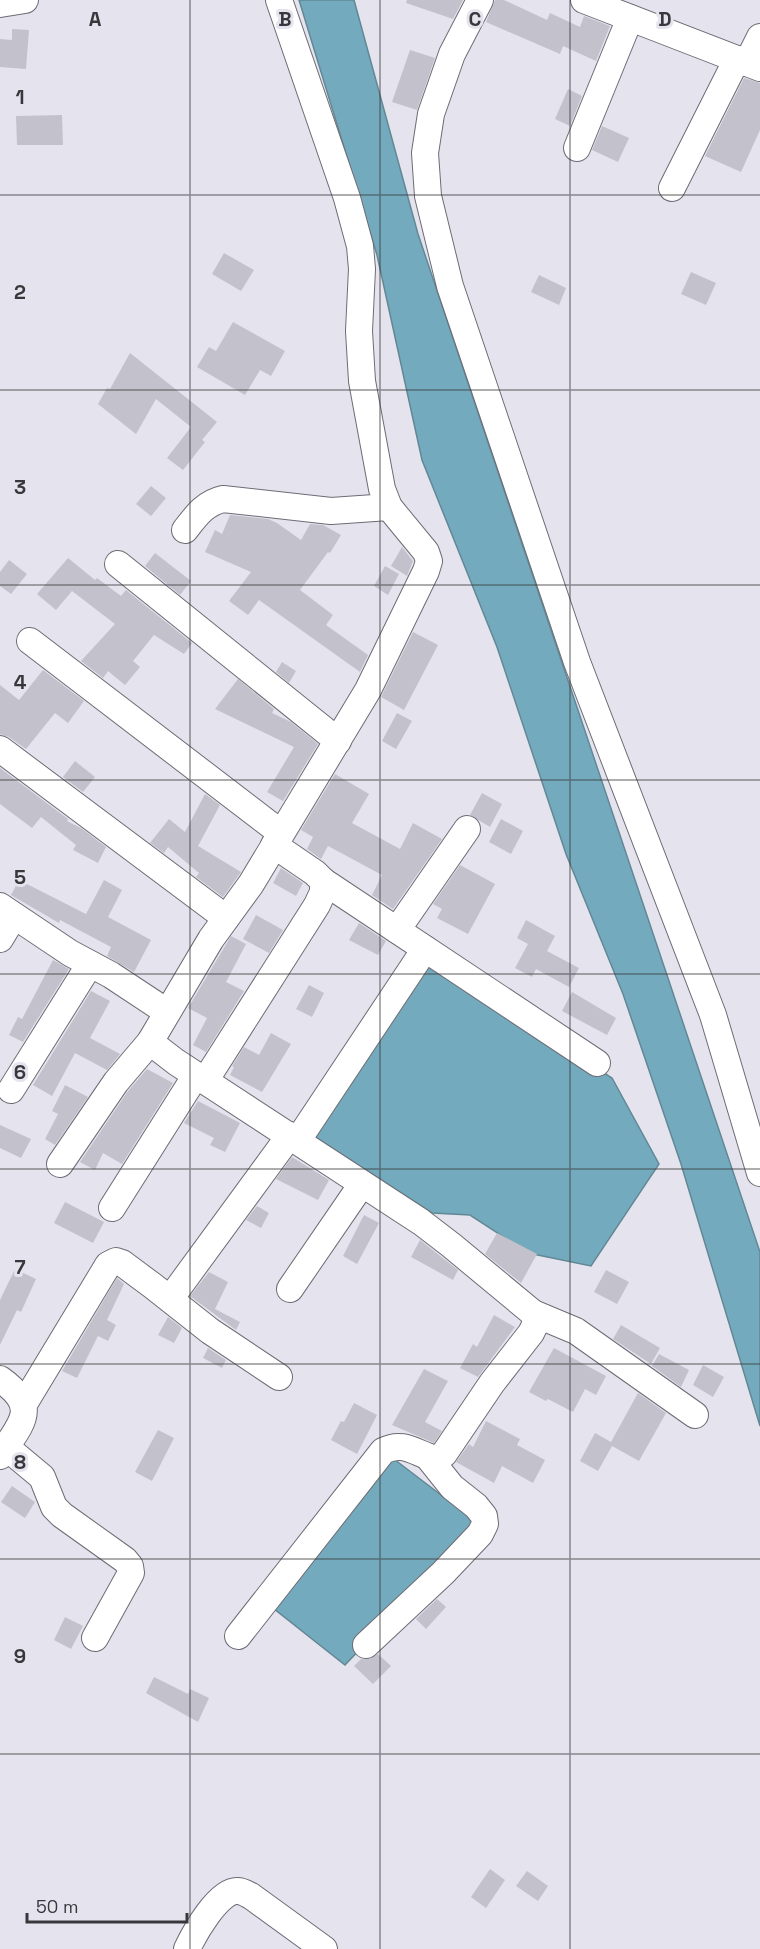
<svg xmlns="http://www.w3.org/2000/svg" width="760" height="1949" font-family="'Space Grotesk',sans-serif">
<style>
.water{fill:#74aabd;stroke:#628896;stroke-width:1.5}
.building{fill:#c3c2cc}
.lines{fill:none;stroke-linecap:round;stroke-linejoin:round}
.minor-casing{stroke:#6d6c75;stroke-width:28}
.minor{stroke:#fff;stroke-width:26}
.grid{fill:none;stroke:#38383c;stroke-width:1.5;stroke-opacity:0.55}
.grid-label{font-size:20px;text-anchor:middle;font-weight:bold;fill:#38383c;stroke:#e5e4ee;stroke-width:6;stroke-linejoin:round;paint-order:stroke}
</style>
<rect width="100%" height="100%" fill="#e5e4ee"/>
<!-- water -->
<g class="water">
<path d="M299 0H354L418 234 760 1252V1426L681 1164 623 994 566 854 497 647 422 460 377 255Z"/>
<path d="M428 960 612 1078 659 1164 591 1266 528 1253 470 1215 432 1213 315 1137Z"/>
<path d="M390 1456 479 1524 345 1665 273 1608Z"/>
</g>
<!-- building -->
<g class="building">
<path d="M407 0H463L453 19 406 3Z"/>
<path d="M495 0H504L547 20 550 13 580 27 584 16 610 26 596 61 563 46 560 54 486 22Z"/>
<path d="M12 29 29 30 26 69 0 67V39L12 40Z"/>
<path d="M410 50 435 58 417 110 392 102Z"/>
<path d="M744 78 760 83V130L741 172 705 156Z"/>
<path d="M568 89 582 96 570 126 555 119Z"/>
<path d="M62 115 63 145H17L16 116Z"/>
<path d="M602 126 629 138 618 162 592 150Z"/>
<path d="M224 253 254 270 241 291 212 274Z"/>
<path d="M691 272 716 283 706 305 681 294Z"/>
<path d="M539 275 566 288 559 305 531 292Z"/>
<path d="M233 322 285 351 271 376 260 370 245 395 197 367 209 347 216 351Z"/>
<path d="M130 353 217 422 202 440 205 442 183 470 167 458 191 427 156 399 136 434 98 404 107 388 110 389Z"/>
<path d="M151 486 166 498 151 516 136 504Z"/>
<path d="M230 515 268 519 277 523 301 540 310 524 323 525 341 535 330 553 328 552 300 590 333 615 326 625 368 655 360 672 259 600 248 615 229 601 251 572 205 552 215 530 222 534Z"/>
<path d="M402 547 413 561 407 576 391 566Z"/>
<path d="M155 553 191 581 180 595 145 566Z"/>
<path d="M68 558 95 580 97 578 121 596 126 590 192 643 184 654 154 635 133 661 140 667 125 685 108 671 103 678 81 661 115 624 72 591 56 610 37 594Z"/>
<path d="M9 560 27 574 11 594 0 586V572Z"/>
<path d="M385 566 399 574 388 595 374 586Z"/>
<path d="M413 632 438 645 404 710 381 697Z"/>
<path d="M282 662 296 671 289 683 276 672Z"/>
<path d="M43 670 84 701 68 723 55 713 26 749 9 737 0 734V685L19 700Z"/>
<path d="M238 679 274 709 272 713 291 722 318 744 283 801 267 792 294 747 215 709Z"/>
<path d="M397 713 412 721 396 749 382 741Z"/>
<path d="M75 761 95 777 83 792 63 777Z"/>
<path d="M0 768 68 819 67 821 81 828 106 847 98 863 73 850 76 845 41 817 32 828 0 804Z"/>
<path d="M335 774 369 794 352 823 400 849 413 823 442 839 393 909 372 895 382 875 328 846 321 859 307 849 313 837 301 830Z"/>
<path d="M482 793 502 804 490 827 470 815Z"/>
<path d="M205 794 220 805 198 846 241 872 223 897 196 877 199 873 168 847 164 853 150 843 169 819 185 832Z"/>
<path d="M501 819 523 831 511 854 489 842Z"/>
<path d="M460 865 495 884 468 934 437 918 442 909 433 904Z"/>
<path d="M281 868 303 883 296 896 273 883Z"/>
<path d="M19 880 86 914 104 880 122 890 108 917 151 940 134 972 107 956 111 947 60 920 59 923 11 895Z"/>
<path d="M256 915 283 930 269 953 243 939Z"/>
<path d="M526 920 555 936 547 951 579 968 569 987 536 969 532 977 515 968 528 944 517 938Z"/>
<path d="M359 923 386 941 378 955 349 940Z"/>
<path d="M231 936 246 944 226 982 244 991 206 1052 193 1045 207 1018 188 1008Z"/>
<path d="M53 960 69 969 23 1042 9 1035 18 1017 22 1019Z"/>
<path d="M309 985 324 993 312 1017 296 1009Z"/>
<path d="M91 991 110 1001 90 1038 120 1054 107 1070 75 1053 52 1096 33 1085Z"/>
<path d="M572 992 616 1018 607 1035 562 1011Z"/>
<path d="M271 1033 291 1044 262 1092 230 1075 234 1067 232 1066 244 1047 259 1055Z"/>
<path d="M147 1069 173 1083 122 1164 103 1153 95 1170 80 1162 128 1091Z"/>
<path d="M65 1085 88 1097 55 1145 45 1139 58 1114 52 1111Z"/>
<path d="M198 1101 240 1123 225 1152 210 1145 214 1138 184 1123Z"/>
<path d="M0 1125 31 1139 21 1158 0 1148Z"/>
<path d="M292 1157 329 1180 318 1200 276 1179Z"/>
<path d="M65 1202 104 1222 93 1243 54 1223Z"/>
<path d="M257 1206 269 1213 261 1228 246 1220Z"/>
<path d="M364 1215 379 1223 357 1264 343 1256Z"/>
<path d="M497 1233 537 1254 521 1283 485 1254Z"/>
<path d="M420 1240 458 1270 453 1280 411 1257Z"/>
<path d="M15 1269 36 1279 21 1312 17 1310 0 1345V1300Z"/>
<path d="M606 1270 629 1282 617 1304 594 1292Z"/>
<path d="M209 1272 228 1282 215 1309 240 1322 236 1330 190 1296Z"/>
<path d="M117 1278 124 1284 107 1320 116 1325 108 1341 98 1336 77 1378 62 1371Z"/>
<path d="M494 1315 515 1327 478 1377 460 1368 473 1344 477 1347Z"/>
<path d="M168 1317 182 1328 174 1343 158 1335Z"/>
<path d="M621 1325 660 1348 651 1364 613 1339Z"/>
<path d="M208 1348 226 1360 222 1368 203 1358Z"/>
<path d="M554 1348 606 1376 596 1395 585 1389 573 1412 548 1399 546 1401 529 1392Z"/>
<path d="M659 1354 689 1370 681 1387 652 1366Z"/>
<path d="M703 1365 724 1377 713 1397 693 1385Z"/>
<path d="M424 1369 448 1381 425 1422 442 1431 434 1443 392 1425Z"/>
<path d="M638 1393 666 1413 639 1461 612 1446 598 1471 580 1461 595 1433 611 1442Z"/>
<path d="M354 1403 377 1415 357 1454 331 1440 341 1421 344 1422Z"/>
<path d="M486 1421 520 1439 517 1445 545 1460 533 1483 502 1466 494 1483 456 1462 469 1444 473 1447Z"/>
<path d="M158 1430 174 1438 152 1481 135 1472Z"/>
<path d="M12 1486 35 1502 25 1518 1 1502Z"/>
<path d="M437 1599 446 1607 426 1629 416 1619Z"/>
<path d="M65 1617 83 1626 71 1649 54 1640Z"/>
<path d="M378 1654 391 1666 373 1684 354 1666 361 1659H370Z"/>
<path d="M154 1677 188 1694 190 1689 209 1698 198 1722 146 1693Z"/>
<path d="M490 1869 505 1880 486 1908 471 1897Z"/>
<path d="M527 1871 548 1886 538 1901 516 1886Z"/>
</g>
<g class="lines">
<!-- minor casing -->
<g class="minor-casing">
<g id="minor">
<path d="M480 0 452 54 431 114 425 153 428 196 450 286 577 662 713 1015 760 1173"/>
<path d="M584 0 760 68"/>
<path d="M0 4 25 0"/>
<path d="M747 63 760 37"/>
<path d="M577 148 630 18"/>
<path d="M672 188 737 59"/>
<path d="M185 530C196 516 205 503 223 499L331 511 389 507"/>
<path d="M118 564 338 741"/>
<path d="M30 641 281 833"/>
<path d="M0 749 226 918"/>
<path d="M323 881 597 1063"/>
<path d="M0 906 70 953 111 975 167 1012"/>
<path d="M397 930 467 829"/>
<path d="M0 939 14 916"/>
<path d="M150 1042 176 1062 421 1222 451 1245 533 1313 536 1323 531 1333 492 1383 444 1454 436 1459C416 1454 404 1440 383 1451L238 1636"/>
<path d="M205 1081 317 905 323 892V881L315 873 274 845"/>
<path d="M11 1090 90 964"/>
<path d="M298 1140 425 949"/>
<path d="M60 1164 116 1082 150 1042 211 939 251 884 368 690 426 571 429 561 426 552 389 507 382 489 362 381 359 331 362 269 360 246 347 198 279 0"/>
<path d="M112 1208 196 1075"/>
<path d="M290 1289 362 1184"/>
<path d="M170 1299 290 1135"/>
<path d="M533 1313 576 1331 695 1415"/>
<path d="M0 1379C41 1408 21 1423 0 1456"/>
<path d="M24 1404 108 1265 116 1261 122 1263 153 1286 210 1331 279 1377"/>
<path d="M6 1447 42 1477 54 1507 62 1515 125 1560 130 1566 131 1573 95 1638"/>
<path d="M366 1645 443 1573 480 1534 485 1524 484 1516 476 1506 452 1487 428 1457"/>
<path d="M187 1949C194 1934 219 1889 238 1891 242 1891 247 1894 251 1896L324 1949"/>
</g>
</g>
<!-- minor -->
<use href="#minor" class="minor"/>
</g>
<!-- grid -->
<path class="grid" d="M190 0V1949M380 0V1949M570 0V1949M0 195H760M0 390H760M0 585H760M0 780H760M0 974H760M0 1169H760M0 1364H760M0 1559H760M0 1754H760"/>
<g class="grid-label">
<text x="95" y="26">A</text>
<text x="285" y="26">B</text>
<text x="475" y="26">C</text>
<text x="665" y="26">D</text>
<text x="20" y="104">1</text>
<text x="20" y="299">2</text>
<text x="20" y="494">3</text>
<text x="20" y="689">4</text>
<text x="20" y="884">5</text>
<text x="20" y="1079">6</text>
<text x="20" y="1274">7</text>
<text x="20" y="1469">8</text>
<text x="20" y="1663">9</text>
</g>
<!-- scale -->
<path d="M27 1913v9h160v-9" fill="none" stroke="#38383c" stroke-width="3"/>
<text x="36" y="1913" font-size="18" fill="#38383c" stroke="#e5e4ee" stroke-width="4.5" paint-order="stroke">50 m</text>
</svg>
